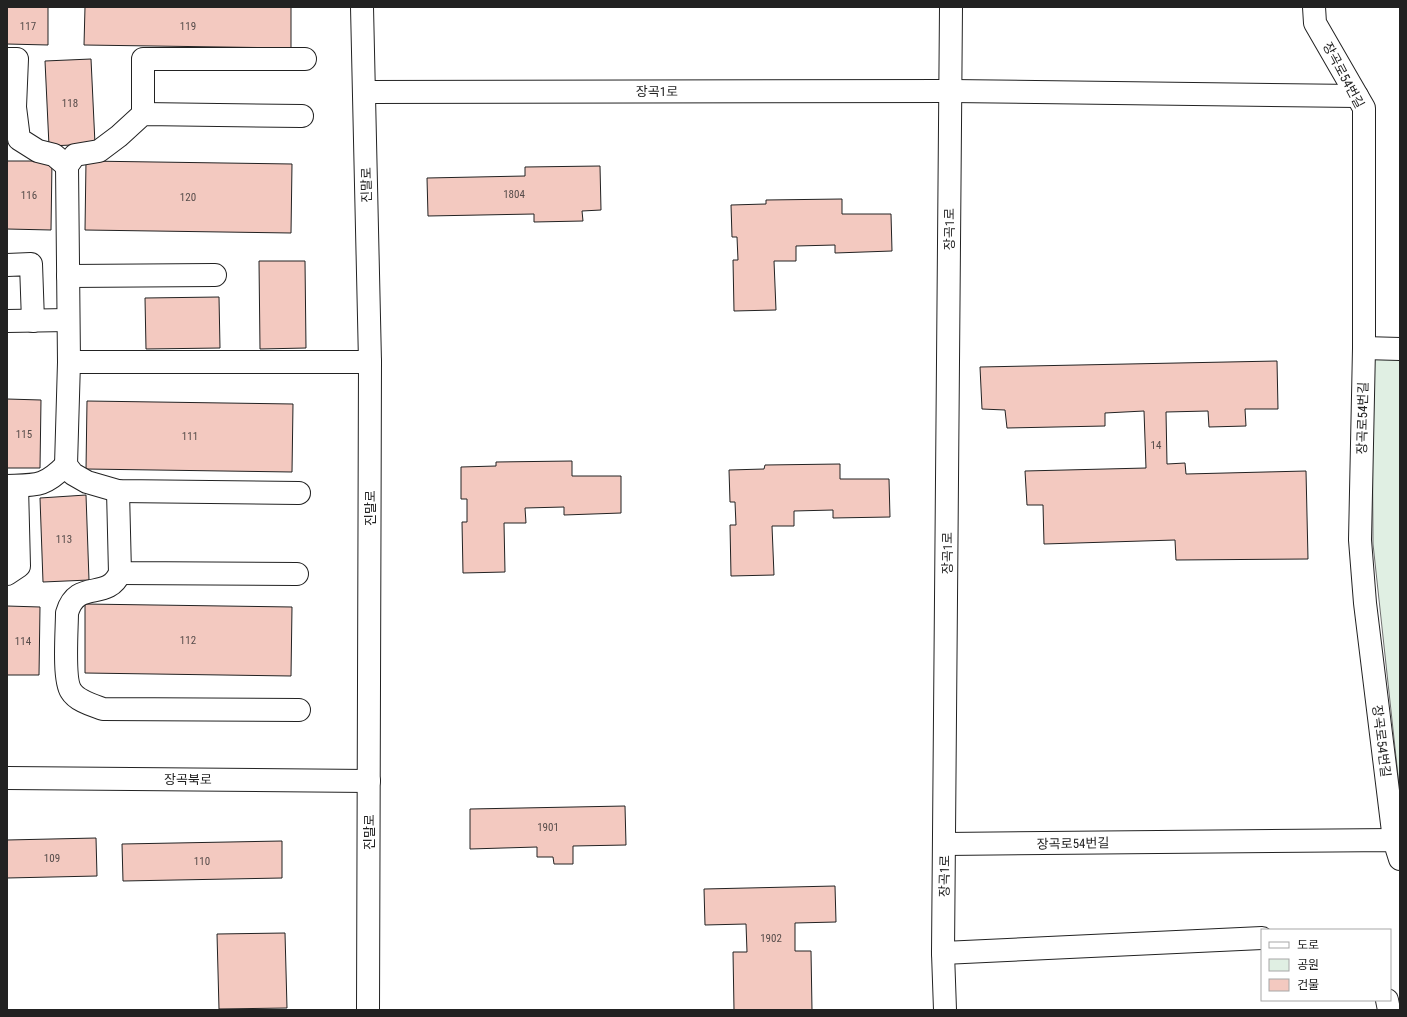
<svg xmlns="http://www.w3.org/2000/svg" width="1407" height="1017" font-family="'Roboto Condensed','Noto Sans KR',sans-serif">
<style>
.green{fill:#e0efe3;stroke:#6f6f6f}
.building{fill:#f3c9c0;stroke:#222}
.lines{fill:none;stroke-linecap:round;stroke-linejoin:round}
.street-casing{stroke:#222;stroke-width:24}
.street{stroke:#fff;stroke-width:22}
.labels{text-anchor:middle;stroke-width:3;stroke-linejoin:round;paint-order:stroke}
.number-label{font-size:11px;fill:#564c4a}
.street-label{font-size:13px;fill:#222;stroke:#fff}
</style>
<rect width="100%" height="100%" fill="#fff"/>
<!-- green -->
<path class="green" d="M1372 359H1400V794L1373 544Z"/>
<!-- building -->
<g class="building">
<path d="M7 7H48V45L7 44Z"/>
<path d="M85 7H291V48L84 45Z"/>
<path d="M91 59 95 144 49 146 45 61Z"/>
<path d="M7 161H52L51 230 7 229Z"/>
<path d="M86 161 292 164 291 233 85 230Z"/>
<path d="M600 166 601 210 582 211 583 221 534 222V214L428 216 427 178 525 176V167Z"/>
<path d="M842 199V214H891L892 251 835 253V245L796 246V261H774L776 310 734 311 733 260H738L737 237H732L731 205 766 204V200Z"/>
<path d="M259 261H305L306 348 260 349Z"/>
<path d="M219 297 220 348 146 349 145 298Z"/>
<path d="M1277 361 1278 409H1245L1246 426 1209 427 1208 411 1166 412 1167 464 1185 463 1186 474 1306 471 1308 559 1176 560 1175 540 1044 544 1043 505H1027L1025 471 1146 468 1144 411 1105 413V426L1007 428 1005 410 982 409 980 367Z"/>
<path d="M7 399 41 400 40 468H7Z"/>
<path d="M87 401 293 404 292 472 86 469Z"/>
<path d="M572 461V476H621V513L564 515V507L525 508 526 523H504L505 572 463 573 462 522H467V499H461V467L496 466V462Z"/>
<path d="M840 464V479H889L890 517 833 518V510L794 511V526H772L774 575 731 576 730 525H736L735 502H730L729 470 764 469 765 465Z"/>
<path d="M86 495 89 580 43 582 40 498Z"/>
<path d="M85 604 292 607 291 676 85 673Z"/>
<path d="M7 606 40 607 39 675H7Z"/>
<path d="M625 806 626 845 573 846V864H554L553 857H537V847L470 849V809Z"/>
<path d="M96 838 97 876 7 878V840Z"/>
<path d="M282 841V878L123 881 122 844Z"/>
<path d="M835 886 836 922 795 923V951H811L812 1010H734L733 952H747L746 924 705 925 704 889Z"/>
<path d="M285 933 287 1008 219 1009 217 934Z"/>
</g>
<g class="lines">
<!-- street casing -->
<g class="street-casing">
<g id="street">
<path d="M362 7 370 362 368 1010"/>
<path d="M1314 7 1315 23 1364 108V348L1360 540 1365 603 1394 840H1400"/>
<path d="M7 59H17L15 107 19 139 38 151 54 155 67 166"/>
<path d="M364 92 951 91 1357 96"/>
<path d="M143 114V59H305"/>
<path d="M7 265 31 264 33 321"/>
<path d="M68 276 215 275"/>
<path d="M7 321 68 320"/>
<path d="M1364 348 1400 349"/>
<path d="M69 362 67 166 75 155 99 151 119 136 143 114 302 116"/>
<path d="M7 486C37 485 44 487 66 465"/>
<path d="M118 491 120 573 297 574"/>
<path d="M299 493 118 491 87 482 73 474 66 465 69 362H370"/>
<path d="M120 573C107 602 77 578 67 613 67 629 63 679 71 691 77 701 92 705 103 709L299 710"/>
<path d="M7 574 19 566 17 486"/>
<path d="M7 778 369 781"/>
<path d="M945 844 1394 840 1400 859"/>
<path d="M943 953 951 7"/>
<path d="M1387 1000 1389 1010"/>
<path d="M945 1010 943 953 1262 938"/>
</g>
</g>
<!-- street -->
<use href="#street" class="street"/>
</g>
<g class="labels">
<!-- number labels -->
<g class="number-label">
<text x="28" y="30">117</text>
<text x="188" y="30">119</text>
<text x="70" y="107">118</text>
<text x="514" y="198">1804</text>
<text x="29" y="199">116</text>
<text x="188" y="201">120</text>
<text x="24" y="438">115</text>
<text x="190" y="440">111</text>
<text x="1156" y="449">14</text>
<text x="64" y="543">113</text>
<text x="188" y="644">112</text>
<text x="23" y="645">114</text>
<text x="548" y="831">1901</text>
<text x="52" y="862">109</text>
<text x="202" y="865">110</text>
<text x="771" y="942">1902</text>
</g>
<!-- street labels -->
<g class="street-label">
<text transform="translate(1344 75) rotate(62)" y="5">장곡로54번길</text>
<text x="657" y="96">장곡1로</text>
<text transform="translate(366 185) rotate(-91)" y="5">진말로</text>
<text transform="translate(949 229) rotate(-90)" y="5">장곡1로</text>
<text transform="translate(1362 418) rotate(-89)" y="5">장곡로54번길</text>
<text transform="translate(370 508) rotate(-90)" y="5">진말로</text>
<text transform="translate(947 553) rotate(-90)" y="5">장곡1로</text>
<text transform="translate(1382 741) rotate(83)" y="5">장곡로54번길</text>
<text x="188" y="784">장곡북로</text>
<text transform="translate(369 832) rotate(-90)" y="5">진말로</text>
<text transform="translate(1073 843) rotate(-1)" y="5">장곡로54번길</text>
<text transform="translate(944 876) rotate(-89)" y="5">장곡1로</text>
</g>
</g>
<!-- border -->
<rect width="1407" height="1017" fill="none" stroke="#222222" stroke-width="16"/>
<!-- legend -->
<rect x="1261" y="929" width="130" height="72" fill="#ffffff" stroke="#a7a7a7"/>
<rect x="1269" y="942" width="20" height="6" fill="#ffffff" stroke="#a7a7a7"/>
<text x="1297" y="949" font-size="12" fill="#222222">도로</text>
<rect x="1269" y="959" width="20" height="12" fill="#e0efe3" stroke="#a7a7a7"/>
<text x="1297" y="969" font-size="12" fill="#222222">공원</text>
<rect x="1269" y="979" width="20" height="12" fill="#f3c9c0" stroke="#a7a7a7"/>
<text x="1297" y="989" font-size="12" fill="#222222">건물</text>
</svg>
